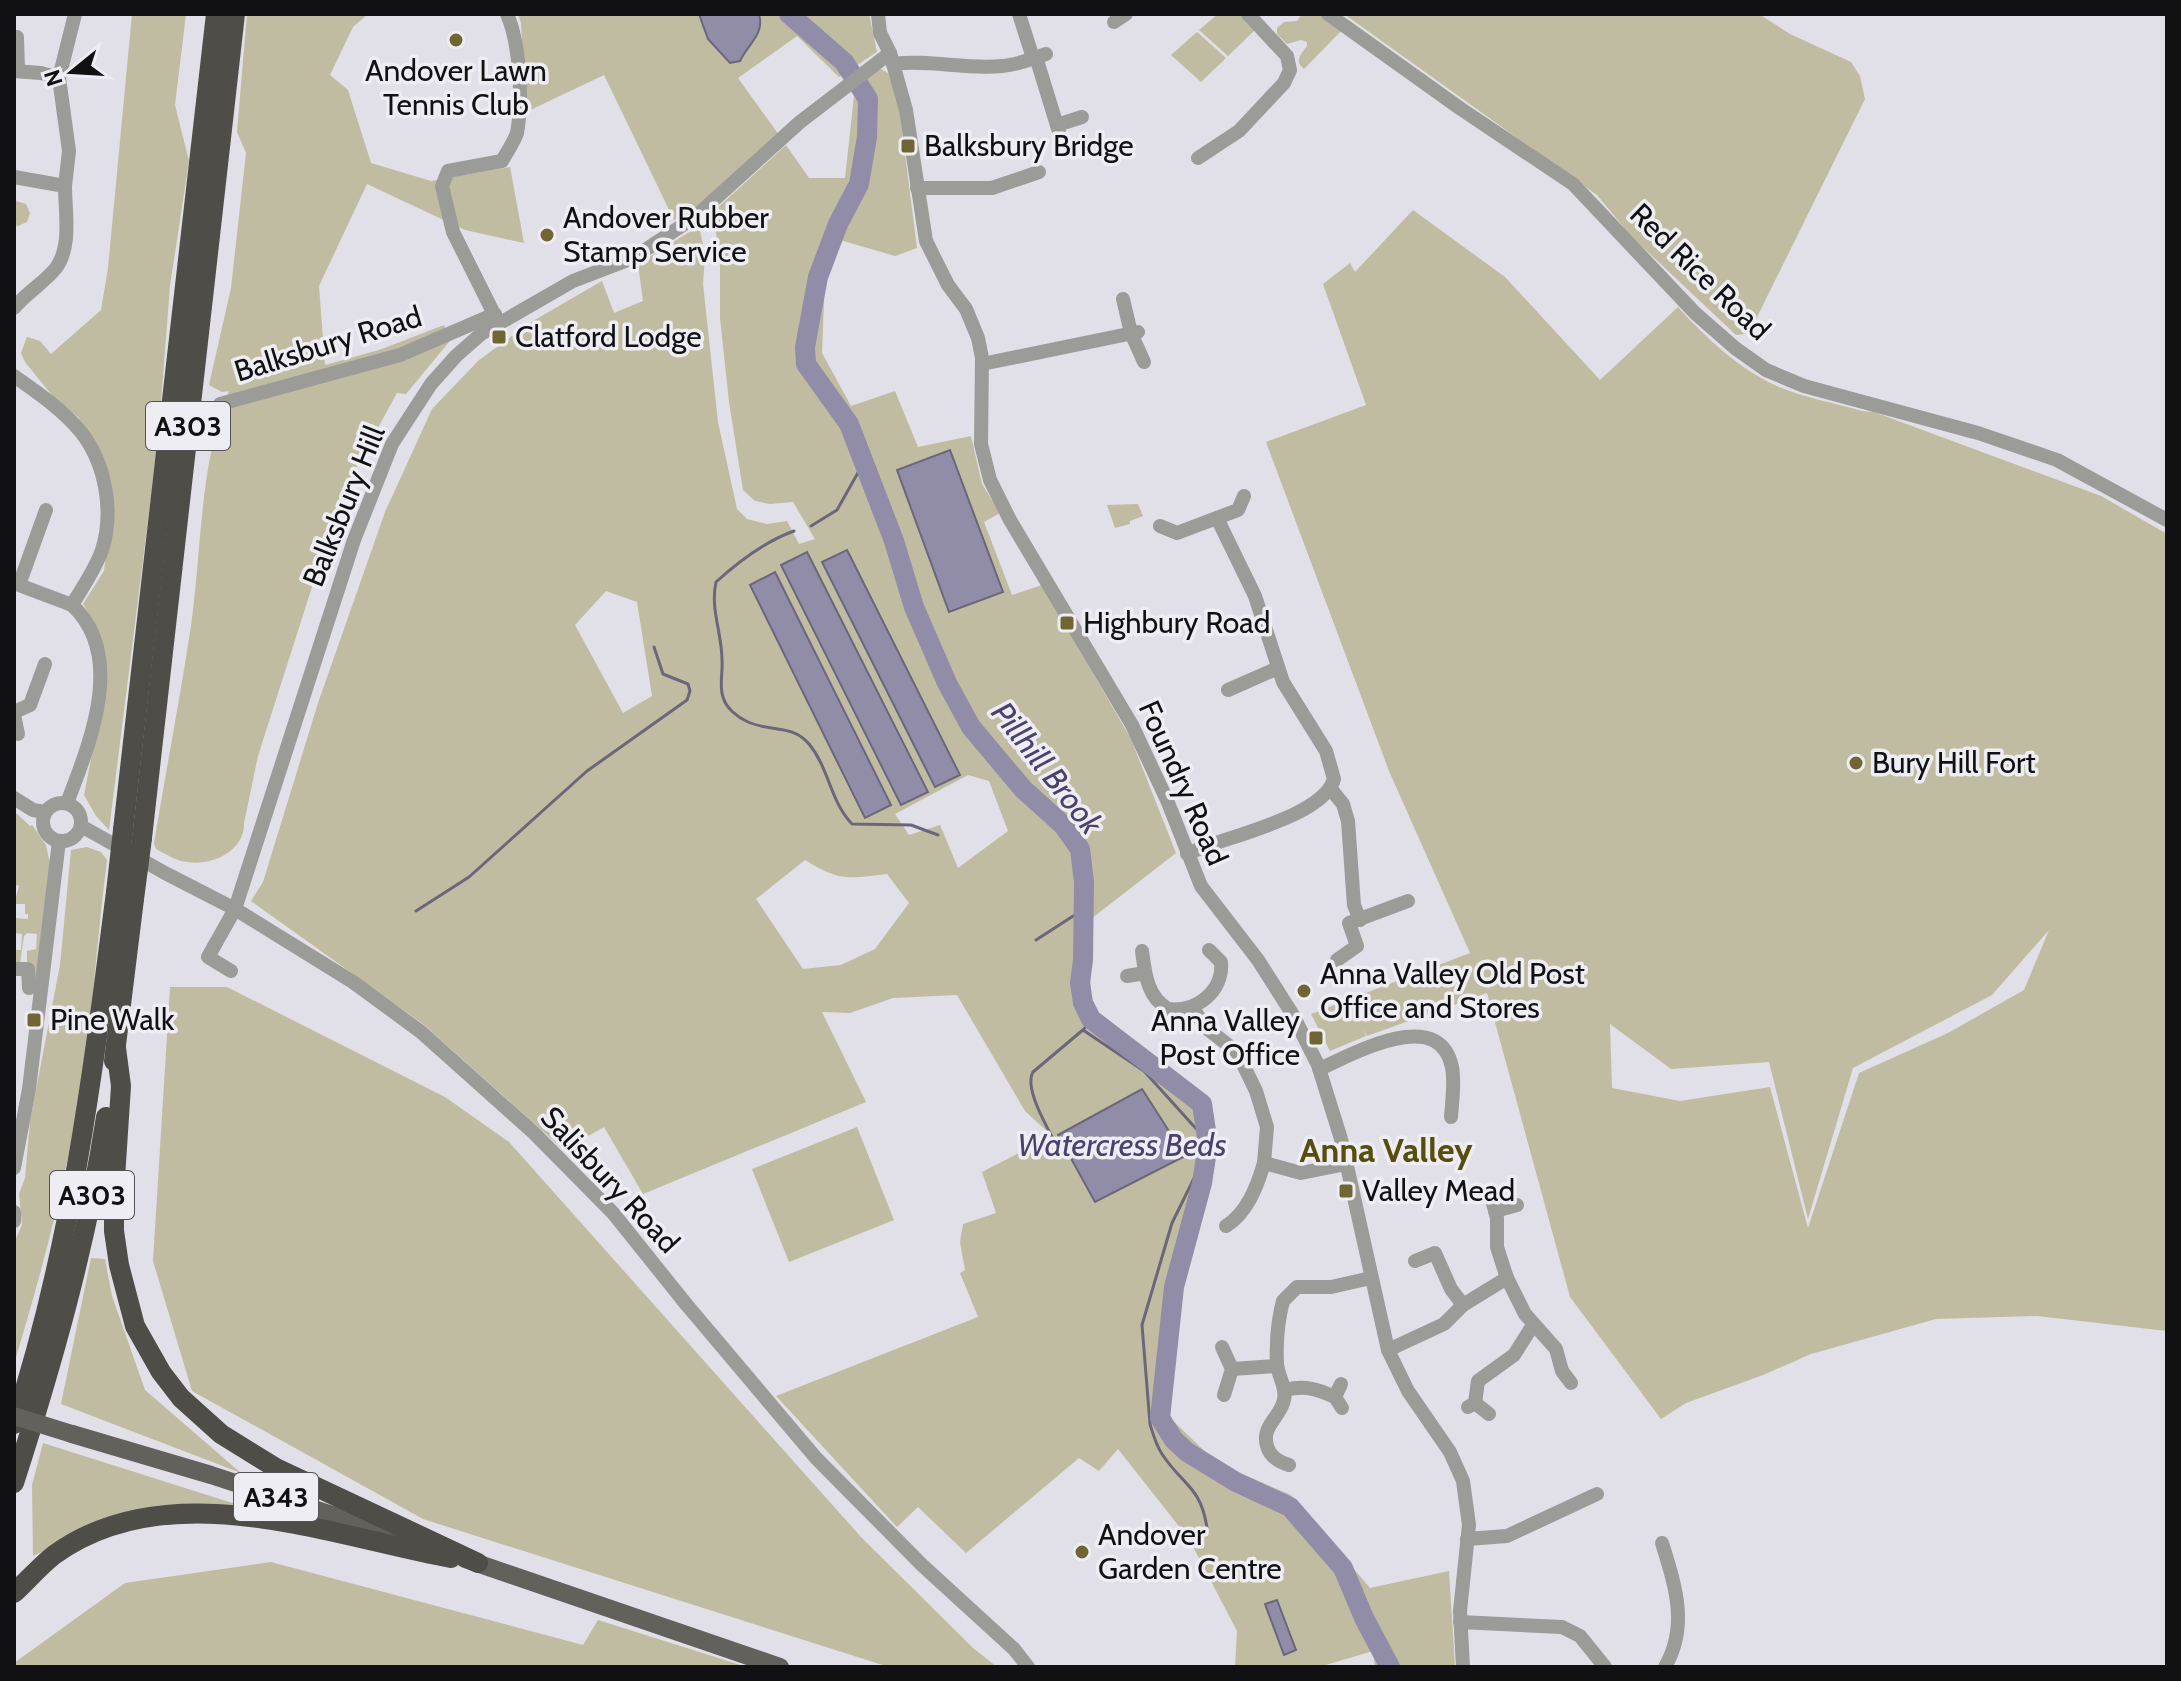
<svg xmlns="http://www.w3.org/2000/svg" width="2181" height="1681" font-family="Cabin,sans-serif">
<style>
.green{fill:#c0bca1;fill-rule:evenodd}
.water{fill:#918ca8;stroke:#6b677b;stroke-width:2}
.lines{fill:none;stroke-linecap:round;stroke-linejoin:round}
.stream{stroke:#6b677b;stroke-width:3}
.river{stroke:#918ca8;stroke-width:20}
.minor{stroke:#9b9b98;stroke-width:14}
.major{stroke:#62615c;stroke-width:18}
.highway{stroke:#4e4d47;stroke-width:20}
.major-bridge{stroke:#62615c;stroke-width:18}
.highway-bridge{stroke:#4e4d47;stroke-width:20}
.poi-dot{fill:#6f6633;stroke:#eeedf4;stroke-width:3}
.labels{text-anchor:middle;stroke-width:7;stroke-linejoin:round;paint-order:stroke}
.shield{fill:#eeedf4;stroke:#535356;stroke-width:2}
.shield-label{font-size:28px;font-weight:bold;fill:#111113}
.poi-label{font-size:30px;fill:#111113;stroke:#eeedf4;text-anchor:start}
.street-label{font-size:30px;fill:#111113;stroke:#eeedf4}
.water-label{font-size:32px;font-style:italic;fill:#4a416c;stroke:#eeedf4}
.quarter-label{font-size:34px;font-weight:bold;fill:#574d0d;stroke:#eeedf4}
</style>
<rect width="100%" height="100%" fill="#e1dfe7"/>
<!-- green -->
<g class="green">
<path d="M132 14H186L175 105 189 161 170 286 158 441 109 830 96 816 84 795 103 698 98 630 83 604 104 571 113 497 111 481 104 461 87 430 78 417 55 399 25 362 21 353 27 337 40 341 51 354 101 310 108 268Z"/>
<path d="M247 14H368L353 27 330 75 348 90 371 163 431 181 510 167 524 243 465 230 367 184 319 286 325 365 379 350 444 325 449 342 406 394 397 393 342 493 258 756 244 823C245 851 212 866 187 862 176 861 166 854 156 849L154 843C166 771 180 698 191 626 202 547 199 466 229 391L222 392 209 385 231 288 246 153 237 132Z"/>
<path d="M518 14H869L877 52 839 77 797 36 738 78 779 135 692 211 674 220 604 75 526 112 521 23Z"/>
<path d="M1218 14H1242L1256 29 1228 56 1199 30Z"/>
<path d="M1302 14H1318L1342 30 1304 69C1294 61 1301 54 1307 46V42L1301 40 1287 44 1277 34V28L1284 22 1297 21Z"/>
<path d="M1344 14H1759L1790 34 1851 62 1860 76 1865 99 1758 315 1754 333 1736 335 1631 236 1597 195Z"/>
<path d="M1197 32 1226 58 1201 82 1171 55Z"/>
<path d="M879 68 888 73 898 99 917 248 895 256 840 240 825 277 822 353 851 406 895 391 918 447 971 436 982 484 1000 513 984 522 1012 595 1042 585 1131 739 1176 853 1087 922 1092 1012 1203 1102 1208 1144 1181 1285 1169 1417 1217 1463 1291 1495 1370 1588 1449 1571 1455 1667H1375L1373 1651 1319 1667H1235L1237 1631 1189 1539 1118 1449 1099 1471 1079 1458 966 1553 918 1507 897 1527 776 1396 978 1317 960 1273 965 1270 960 1242 963 1224 996 1213 982 1172 1052 1136 1025 1111 957 995 893 998 850 1013 822 1012 866 1102 643 1194 604 1127 564 1150 423 1024 251 901 263 882 318 703 385 512 432 409 479 360 533 321 602 281 614 313 643 301 638 264 699 226 705 254 703 284 718 422 737 509 747 519 767 524 787 521 799 544 815 539 793 502 770 504 755 501 743 490 729 402 720 318V262L713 212 786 145 809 178H845L855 87ZM847 550 960 774 936 787 823 562ZM775 573 891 805 866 818ZM606 591 637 602 652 696 623 713 575 625ZM968 775 989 781 1008 831 958 868 940 825 909 835 895 814ZM805 860C839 881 847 879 887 874L909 903 875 949 841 965 803 969 756 899Z"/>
<path d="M16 201 26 204 30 213 27 222 18 226 14 225V202Z"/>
<path d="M1413 210 1505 277 1600 380 1678 307C1707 339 1739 369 1779 387 1805 398 1835 403 1862 411L1874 412 2101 496 2167 534V1331L2037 1316 1936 1319 1811 1354 1763 1375 1686 1403 1661 1419 1570 1297 1487 993 1367 1036 1363 1029 1366 1036 1330 1051 1311 1014 1470 953 1389 771 1266 442 1366 405 1323 284 1350 263 1355 272ZM2049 930 2024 990 1948 1033 1859 1073 1808 1228 1770 1087 1680 1101 1612 1088 1610 1024 1671 1069 1769 1062 1808 1219 1853 1068 1992 995Z"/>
<path d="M1138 504 1143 516 1130 521V524L1115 528 1107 505Z"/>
<path d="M14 811 30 826 32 825 46 845 51 869 36 994 26 993 34 990 33 964 27 963V951L36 949 37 934 27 933 24 936 20 963 14 962V950H21L22 934 14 933V918L28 919V914H25V904H14L19 886 14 884Z"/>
<path d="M87 847 101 852 107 860C99 921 95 982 87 1042 74 1152 46 1258 14 1364V1243L22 1225 19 1194 25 1178 30 1121 60 965 71 850Z"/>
<path d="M170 987H227L445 1097 509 1142 861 1537 973 1648 997 1667H889L423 1519 192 1391 153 1261Z"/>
<path d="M857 1127 894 1220 789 1262 752 1169Z"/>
<path d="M91 1258 105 1259 112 1296 145 1390 241 1473 61 1404Z"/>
<path d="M43 1443 273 1516H120L33 1556 32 1485Z"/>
<path d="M271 1562 583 1645 598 1620 747 1667H14V1663L125 1583Z"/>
</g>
<!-- water -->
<g class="water">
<path d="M699 14H759C765 34 748 44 740 61L730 63 708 39Z"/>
<path d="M950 450 1003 592 949 612 897 470Z"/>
<path d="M847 550 960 775 935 787 822 562Z"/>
<path d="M807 552 928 792 901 805 781 565Z"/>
<path d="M775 572 891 805 865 818 750 585Z"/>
<path d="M1142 1089 1185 1156 1095 1202 1058 1135Z"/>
<path d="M1277 1600 1296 1650 1284 1655 1265 1604Z"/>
</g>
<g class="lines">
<!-- stream -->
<g class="stream">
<path d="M811 526 837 510 864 462"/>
<path d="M794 531C766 541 738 562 716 582 710 609 722 633 722 660 723 672 719 686 723 697 726 708 737 717 748 722 770 732 792 724 809 744 829 768 830 801 852 824L911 825 938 835"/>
<path d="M416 911 469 877 587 771 687 700 690 691 688 684 663 674 654 647"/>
<path d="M1036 940 1084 909"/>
<path d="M1083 1030 1144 1071 1200 1133 1204 1158 1172 1223 1142 1325 1150 1424C1153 1434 1156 1445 1162 1454 1182 1485 1201 1486 1207 1528"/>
<path d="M1060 1152C1051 1134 1023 1089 1033 1072L1084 1029 1091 1019"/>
</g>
<!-- river -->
<path class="river" d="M789 14 844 62 868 99 867 137 859 184 838 224 818 277 805 347 806 364 849 424 894 541 914 607 947 683 971 727 1023 789 1063 825 1080 849 1084 882 1083 960 1080 983 1083 1003 1091 1019 1202 1104 1208 1144 1202 1183 1174 1287 1160 1418 1174 1440 1187 1452 1236 1482 1290 1507 1343 1568 1364 1618 1390 1667"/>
<!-- minor -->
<g class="minor">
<path d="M878 14 880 33 890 53 906 110 926 241 948 285 966 309 978 338 982 358 981 444 990 480 1010 520 1132 725 1167 800 1201 886 1258 960 1293 1015 1318 1065 1341 1139 1388 1350 1408 1391 1450 1452 1463 1481 1469 1525 1460 1611 1463 1667"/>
<path d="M1019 14 1033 58"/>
<path d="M1328 14 1461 109 1573 184 1695 313 1735 348 1766 370 1804 386 1978 433 2057 460 2167 520"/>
<path d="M1114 22 1126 14"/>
<path d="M14 37H17L18 71"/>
<path d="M1036 57 1059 132"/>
<path d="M893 64C929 59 966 70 1002 66 1018 65 1031 59 1046 54"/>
<path d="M14 71 41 73 59 78"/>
<path d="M1057 125 1082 117"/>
<path d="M1198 158 1239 131 1284 83 1290 70 1287 56 1248 14"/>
<path d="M14 177 65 186C65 212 72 246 56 268 44 283 26 293 14 308"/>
<path d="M65 186 69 151 59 78 75 14"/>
<path d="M917 188H992L1039 172"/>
<path d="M1123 299 1131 333 1144 362"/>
<path d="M499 324 453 232 442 186 448 171 502 161C507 152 514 142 517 133 523 100 520 44 507 14"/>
<path d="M982 364 1138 332"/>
<path d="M14 376C37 392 63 410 81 432 106 464 114 512 102 550 95 570 82 588 72 605 127 656 89 745 67 803"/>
<path d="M220 404 400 355 495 314"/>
<path d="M46 510 19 585 72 605"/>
<path d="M1160 526 1177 533 1238 510 1244 496"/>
<path d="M1228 690 1278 668"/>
<path d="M14 712 30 705 45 664"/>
<path d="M14 715 18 734"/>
<path d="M1330 788 1343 804 1348 821 1354 905 1360 920"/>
<path d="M14 798 33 810 45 812"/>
<circle cx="62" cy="822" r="19"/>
<path d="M81 826 165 873 235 909 353 982 421 1032 534 1133 613 1213 686 1304 816 1458 922 1565 1014 1649 1028 1667"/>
<path d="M1187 854C1222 837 1323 818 1334 779L1326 751 1283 682 1255 596 1217 518"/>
<path d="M1142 951C1145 973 1147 997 1168 1009 1196 1013 1224 991 1221 962L1209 950"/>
<path d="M1337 960 1357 946 1349 923 1408 901"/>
<path d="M14 969H28L29 988"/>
<path d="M231 971 208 957 235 909 354 540 392 444 431 384 456 356 481 334 573 281 633 258 695 217 800 122 890 53"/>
<path d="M1127 976 1145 973"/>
<path d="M1193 1008 1205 1027 1237 1052 1256 1091 1267 1127 1264 1163 1301 1173 1346 1164"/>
<path d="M1319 1069C1354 1054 1439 1005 1452 1067 1455 1083 1452 1101 1451 1117"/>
<path d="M14 1168 29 1089 59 841"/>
<path d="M1492 1200 1497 1218V1247L1507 1278 1525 1314 1556 1349 1562 1371 1571 1383"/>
<path d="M1495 1211 1517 1205"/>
<path d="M14 1212V1221"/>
<path d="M1226 1226C1247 1213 1257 1187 1264 1163"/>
<path d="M1415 1261 1435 1253 1451 1289 1463 1305"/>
<path d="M1222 1347 1232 1369 1224 1395"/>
<path d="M1388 1350 1444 1324 1463 1305 1507 1278"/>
<path d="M1232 1369 1277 1366"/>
<path d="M1341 1384 1335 1397 1342 1408"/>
<path d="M1285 1390C1305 1385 1317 1389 1335 1397"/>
<path d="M1475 1403 1478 1381 1514 1355 1533 1325"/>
<path d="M1468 1407 1475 1403 1489 1414"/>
<path d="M1289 1465C1279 1462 1270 1457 1267 1446 1261 1426 1280 1418 1284 1400 1287 1387 1278 1377 1277 1364 1276 1344 1278 1320 1283 1301L1297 1287H1331L1371 1278"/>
<path d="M1467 1539 1507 1536 1597 1494"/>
<path d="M1662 1543C1675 1585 1689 1626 1665 1667"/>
<path d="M1460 1622 1562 1627 1580 1636 1605 1667"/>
</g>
<!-- major -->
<g class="major">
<path d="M72 1434 211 1475 414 1542"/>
<path d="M465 1559 780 1667"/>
</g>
<!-- highway -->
<g class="highway">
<path d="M123 830 216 14"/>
<path d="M142 838 235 14"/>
<path d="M116 1048 121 1086 114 1193V1231L119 1265 135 1326 161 1372 181 1398 221 1434 276 1468 478 1563"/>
<path d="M114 1061 134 899"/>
<path d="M14 1424C71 1251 93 1072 116 892"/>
<path d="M14 1483C53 1362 87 1242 106 1117"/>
<path d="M14 1593C27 1581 40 1566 54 1555 168 1472 327 1535 451 1558"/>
</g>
<!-- major-bridge -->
<path class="major-bridge" d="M14 1416 72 1434"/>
<!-- highway-bridge -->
<g class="highway-bridge">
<path d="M116 892 123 830"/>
<path d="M134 899 142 838"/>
</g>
</g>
<!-- markers -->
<g class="poi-dot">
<circle cx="456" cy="40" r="8"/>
<rect x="900" y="138" width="16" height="16" rx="4"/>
<circle cx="547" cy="235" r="8"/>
<rect x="491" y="329" width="16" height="16" rx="4"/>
<rect x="1059" y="615" width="16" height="16" rx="4"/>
<circle cx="1856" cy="763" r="8"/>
<circle cx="1304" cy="991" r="8"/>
<rect x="26" y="1012" width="16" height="16" rx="4"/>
<rect x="1308" y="1030" width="16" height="16" rx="4"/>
<rect x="1338" y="1183" width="16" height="16" rx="4"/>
<circle cx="1082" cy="1552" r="8"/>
</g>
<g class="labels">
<!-- shield labels -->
<g class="shield">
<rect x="146" y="402" width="84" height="48" rx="6"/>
<rect x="50" y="1171" width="84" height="48" rx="6"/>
<rect x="234" y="1473" width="84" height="48" rx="6"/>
</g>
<g class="shield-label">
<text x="188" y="436">A303</text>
<text x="92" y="1205">A303</text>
<text x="276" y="1507">A343</text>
</g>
<!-- poi labels -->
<g class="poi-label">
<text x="456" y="81" text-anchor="middle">Andover Lawn<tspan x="456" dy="34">Tennis Club</tspan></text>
<text x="924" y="156">Balksbury Bridge</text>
<text x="563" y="228">Andover Rubber<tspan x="563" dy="34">Stamp Service</tspan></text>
<text x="515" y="347">Clatford Lodge</text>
<text x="1083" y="633">Highbury Road</text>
<text x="1872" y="773">Bury Hill Fort</text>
<text x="1320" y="984">Anna Valley Old Post<tspan x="1320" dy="34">Office and Stores</tspan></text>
<text x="50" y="1030">Pine Walk</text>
<text x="1300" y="1031" text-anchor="end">Anna Valley<tspan x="1300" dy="34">Post Office</tspan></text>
<text x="1362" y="1201">Valley Mead</text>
<text x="1098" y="1545">Andover<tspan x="1098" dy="34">Garden Centre</tspan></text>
</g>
<!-- street labels -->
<g class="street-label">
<text transform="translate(1700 272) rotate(44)" y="10">Red Rice Road</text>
<text transform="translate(328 344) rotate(-17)" y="10">Balksbury Road</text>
<text transform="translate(344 506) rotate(-68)" y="10">Balksbury Hill</text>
<text transform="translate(1183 783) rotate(66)" y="10">Foundry Road</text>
<text transform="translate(610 1180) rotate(47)" y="10">Salisbury Road</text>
</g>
<!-- water labels -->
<g class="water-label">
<text transform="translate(1047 768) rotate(52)" y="11">Pillhill Brook</text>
<text x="1122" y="1156">Watercress Beds</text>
</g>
<!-- quarter labels -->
<g class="quarter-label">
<text x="1386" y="1162">Anna Valley</text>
</g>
</g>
<!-- border -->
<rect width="2181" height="1681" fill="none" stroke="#111113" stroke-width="32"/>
<!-- north arrow -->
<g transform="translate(72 72) rotate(252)" stroke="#eeedf4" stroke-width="6" paint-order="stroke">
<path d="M0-6L14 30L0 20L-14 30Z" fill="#111113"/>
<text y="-12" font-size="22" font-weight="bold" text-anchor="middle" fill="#111113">N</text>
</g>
</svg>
